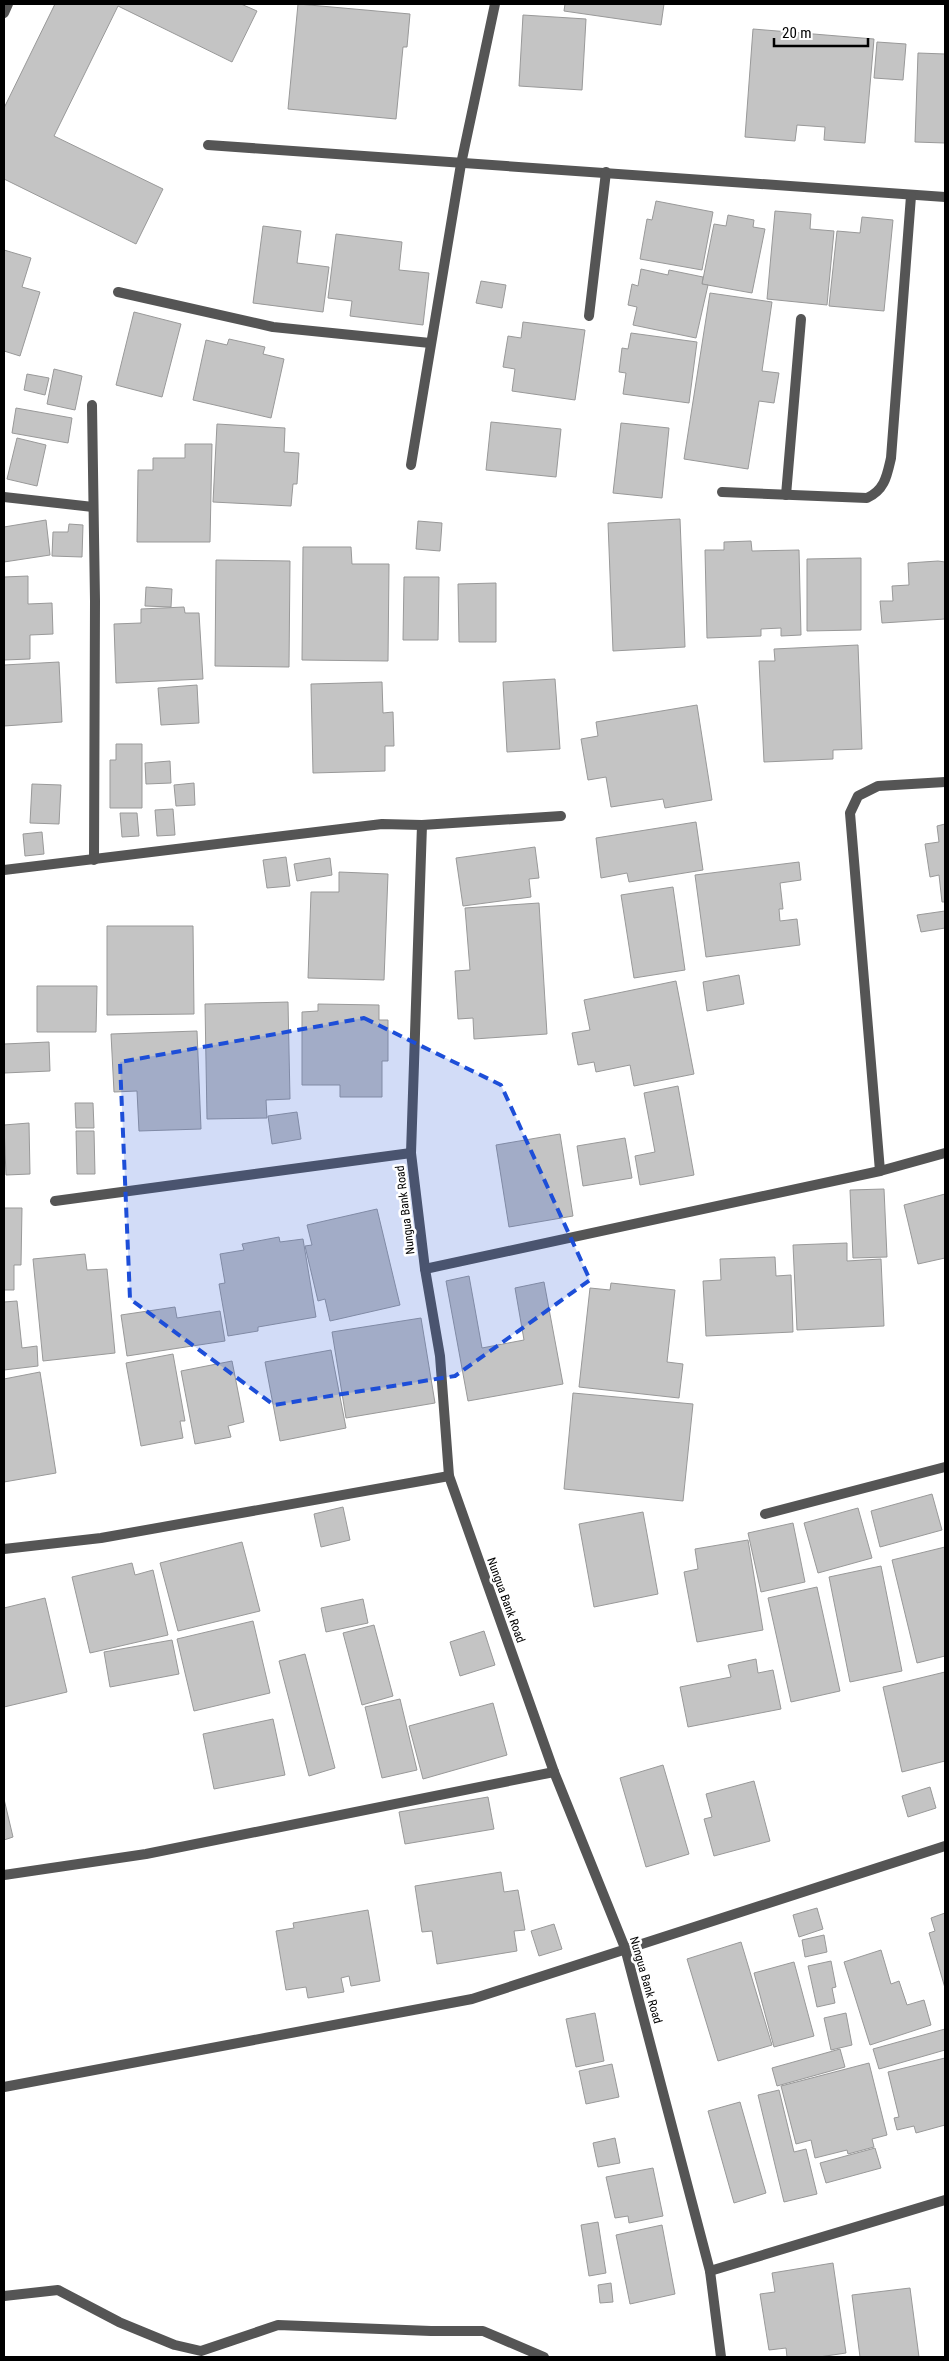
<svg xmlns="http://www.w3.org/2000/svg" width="949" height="2361" font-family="'Roboto Condensed',sans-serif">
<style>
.building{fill:#c4c4c4;stroke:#999}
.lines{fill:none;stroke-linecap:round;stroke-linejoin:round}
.lane{stroke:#555;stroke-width:10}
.street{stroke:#555;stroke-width:10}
.marked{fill:#1d4ed8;fill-opacity:0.2;stroke:#1d4ed8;stroke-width:4;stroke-dasharray:10 6;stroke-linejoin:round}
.labels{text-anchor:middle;stroke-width:5;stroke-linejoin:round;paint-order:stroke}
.street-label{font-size:12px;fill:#000;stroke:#fff}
</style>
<rect width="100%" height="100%" fill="#fff"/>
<!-- building -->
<g class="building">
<path d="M55 4H241L257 11 232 62 118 6 54 136 163 189 136 244 4 179V108Z"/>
<path d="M298 4 410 14 407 47H403L396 119 288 109Z"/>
<path d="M565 4H664L661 25 564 11Z"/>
<path d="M523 15 586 19 582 90 519 86Z"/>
<path d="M753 29 874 39 865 143 824 140 825 127 797 125 795 141 745 137Z"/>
<path d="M877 42 906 44 903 80 874 78Z"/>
<path d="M918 53 945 54V143L915 142Z"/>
<path d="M656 201 713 212 702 270 640 259 647 219 652 220Z"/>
<path d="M775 211 811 214 810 229 834 231 827 305 767 299Z"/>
<path d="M728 215 754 220 753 227 765 229 752 293 702 284 714 224 726 226Z"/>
<path d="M862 217 893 220 884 311 829 306 837 231 860 233Z"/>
<path d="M263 226 301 231 297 263 329 267 323 312 253 303Z"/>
<path d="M336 234 402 242 399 270 429 273 423 325 350 316 352 301 328 298Z"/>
<path d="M4 250 31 258 22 287 40 292 20 356 4 351Z"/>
<path d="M641 269 668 275 669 270 703 277 702 284 708 285 696 338 633 325 637 307 628 305 632 284 638 286Z"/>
<path d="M481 281 506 285 502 308 476 303Z"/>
<path d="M710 293 772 302 762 371 779 373 774 403 759 401 748 469 684 459Z"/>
<path d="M134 312 181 324 162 397 116 385Z"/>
<path d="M523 322 585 330 575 400 512 391 515 369 503 367 508 336 521 338Z"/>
<path d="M631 333 697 342 689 403 623 394 626 373 619 372 622 348 628 349Z"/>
<path d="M229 339 265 347 263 354 284 359 271 418 193 400 206 340 227 345Z"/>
<path d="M54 369 82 376 75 410 47 404Z"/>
<path d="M27 374 49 378 45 395 24 390Z"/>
<path d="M16 408 72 418 68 443 12 433Z"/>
<path d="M491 422 561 429 556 477 486 470Z"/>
<path d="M621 423 669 428 662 498 613 493Z"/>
<path d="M217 424 285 428 284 452 299 453 297 484H293L291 506 213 502Z"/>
<path d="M17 438 46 445 37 486 7 479Z"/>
<path d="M185 444H212L210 542H137L138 470H153V458H185Z"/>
<path d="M680 519 685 647 613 651 608 523Z"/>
<path d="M46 520 50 555 4 562V527Z"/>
<path d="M418 521 442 523 440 551 416 549Z"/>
<path d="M69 524 83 525 82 557 52 556 53 532H68Z"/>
<path d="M751 541 752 551 799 550 801 635 781 636V628L761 629V636L707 638 705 550H724V542Z"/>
<path d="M303 547H351L352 564H389L388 661 302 660Z"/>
<path d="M861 558V630L807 631V559Z"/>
<path d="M216 560 290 561 289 667 215 666Z"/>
<path d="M938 561 945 562V619L882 623 880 601H893L892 586 909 585 908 563Z"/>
<path d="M28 576V604L52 603 53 634 30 635V659L4 660V577Z"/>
<path d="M404 577H439L438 640H403Z"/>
<path d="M496 583V642H459L458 584Z"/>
<path d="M146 587 172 589 171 607 145 606Z"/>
<path d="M184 607 185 613H199L203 679 116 683 114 624 141 623V609Z"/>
<path d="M858 645 862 749 833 750V759L764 762 759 661H775L774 649Z"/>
<path d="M59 662 62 722 4 726V665Z"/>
<path d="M555 679 560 749 507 752 503 682Z"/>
<path d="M382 682 383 713 393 712 394 746H385V771L313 773 311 684Z"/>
<path d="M197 685 199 723 161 725 158 688Z"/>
<path d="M697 705 712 800 665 808 663 799 611 807 606 777 588 780 581 739 598 736 596 722Z"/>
<path d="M116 744H142V808H110V760H116Z"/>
<path d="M170 761 171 783 146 784 145 763Z"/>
<path d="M194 783 195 805 176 806 174 785Z"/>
<path d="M32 784 61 785 59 824 30 823Z"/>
<path d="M173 809 175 835 157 836 155 810Z"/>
<path d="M120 813H137L139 836 122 837Z"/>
<path d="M696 822 703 870 629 882 627 873 601 878 596 838Z"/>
<path d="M945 824V902H942L939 875 930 877 925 844 939 842 937 826Z"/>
<path d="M42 832 44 854 25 856 23 834Z"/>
<path d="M535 847 539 878 529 879 531 897 463 906 456 858Z"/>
<path d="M286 857 290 886 267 888 263 860Z"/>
<path d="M330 858 332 875 297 881 294 864Z"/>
<path d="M799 862 801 880 780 883 783 909H779L780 921 797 919 800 945 706 957 695 875Z"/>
<path d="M339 872 388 874 384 980 308 978 311 892H339Z"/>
<path d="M673 887 685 970 634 978 621 895Z"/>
<path d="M539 903 547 1034 474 1039 473 1018 458 1019 455 971 470 970 465 908Z"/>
<path d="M945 911V928L921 932 917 915Z"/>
<path d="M107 926H193L194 1014 107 1015Z"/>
<path d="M739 975 744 1004 707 1011 703 982Z"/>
<path d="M676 981 694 1074 634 1086 630 1065 596 1072 594 1062 578 1065 572 1033 590 1030 584 1000Z"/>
<path d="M37 986H97L96 1032H37Z"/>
<path d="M288 1002 290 1099 266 1100 267 1118 207 1119 205 1004Z"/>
<path d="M318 1004 379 1005V1020H388V1061H382V1097H340V1085H302V1012L318 1011Z"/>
<path d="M197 1031 201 1129 139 1131 137 1091 114 1092 111 1034Z"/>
<path d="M49 1042 50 1071 4 1073V1044Z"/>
<path d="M678 1086 694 1175 640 1185 635 1156 655 1152 644 1093Z"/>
<path d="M75 1103H93L94 1128H76Z"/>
<path d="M297 1112 301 1139 272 1144 268 1116Z"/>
<path d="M29 1123 30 1174 6 1175 4 1125Z"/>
<path d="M76 1131H94L95 1174H77Z"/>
<path d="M560 1134 573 1216 509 1227 496 1145Z"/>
<path d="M625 1138 632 1178 583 1186 577 1146Z"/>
<path d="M884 1189 887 1257 853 1258 850 1190Z"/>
<path d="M945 1194V1258L918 1264 904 1205Z"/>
<path d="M4 1208H22L21 1265H14V1290H4Z"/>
<path d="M377 1209 400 1305 330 1321 325 1299 318 1301 305 1246 312 1245 307 1225Z"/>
<path d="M279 1237 280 1242 303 1239 316 1317 258 1327V1331L228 1336 219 1284 225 1283 220 1254 244 1250 242 1244Z"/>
<path d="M847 1243V1261L881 1259 884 1326 797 1330 793 1245Z"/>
<path d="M85 1254 87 1270 107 1269 115 1353 43 1361 33 1259Z"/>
<path d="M775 1257 776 1276 791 1275 793 1332 706 1336 703 1281 721 1280 720 1259Z"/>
<path d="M469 1276 482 1348 524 1340 515 1288 544 1282 563 1384 468 1401 446 1281Z"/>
<path d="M611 1283 675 1290 667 1362 683 1364 679 1398 579 1387 590 1288 610 1290Z"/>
<path d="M17 1301 22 1348 37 1346 38 1366 4 1370V1302Z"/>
<path d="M175 1307 177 1318 220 1311 225 1341 127 1356 121 1315Z"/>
<path d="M421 1318 435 1403 346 1418 332 1332Z"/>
<path d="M331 1350 346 1428 280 1441 265 1362Z"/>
<path d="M173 1354 185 1421H180L183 1438 141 1446 126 1363Z"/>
<path d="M232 1361 244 1422 228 1426 231 1437 195 1444 181 1371Z"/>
<path d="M40 1372 56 1473 4 1482V1379Z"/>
<path d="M573 1393 693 1404 683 1501 564 1489Z"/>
<path d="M932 1494 942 1530 880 1547 871 1511Z"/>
<path d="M343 1507 350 1540 321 1547 314 1514Z"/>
<path d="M858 1508 872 1558 818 1573 804 1523Z"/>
<path d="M643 1512 658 1594 594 1607 579 1524Z"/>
<path d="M793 1523 805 1582 761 1592 748 1533Z"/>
<path d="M748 1540 763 1630 697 1642 684 1572 698 1569 695 1549Z"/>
<path d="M242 1542 260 1611 178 1631 160 1563Z"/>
<path d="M945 1547V1656L917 1663 892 1560Z"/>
<path d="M132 1563 135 1575 153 1570 168 1635 90 1653 72 1577Z"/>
<path d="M881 1566 902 1671 850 1682 829 1577Z"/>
<path d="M817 1587 840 1691 791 1702 768 1598Z"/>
<path d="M45 1598 67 1692 4 1707V1608Z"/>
<path d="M363 1599 368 1623 326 1632 321 1608Z"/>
<path d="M253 1621 270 1693 194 1711 177 1639Z"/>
<path d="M374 1625 393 1696 362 1705 343 1633Z"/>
<path d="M484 1631 495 1665 460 1676 450 1642Z"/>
<path d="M172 1640 179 1674 110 1687 104 1652Z"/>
<path d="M305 1654 335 1768 309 1776 279 1661Z"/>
<path d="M756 1659 758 1673 773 1670 781 1709 688 1727 680 1687 731 1677 728 1665Z"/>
<path d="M945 1672V1761L902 1772 883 1687Z"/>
<path d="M400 1699 417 1770 382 1778 365 1707Z"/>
<path d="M493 1703 507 1755 423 1779 409 1726Z"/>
<path d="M273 1719 285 1775 214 1789 203 1734Z"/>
<path d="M663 1765 689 1854 646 1867 620 1778Z"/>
<path d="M754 1781 770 1841 714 1856 704 1819 712 1817 706 1794Z"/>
<path d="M930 1787 936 1808 908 1817 902 1796Z"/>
<path d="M488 1797 494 1829 405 1844 399 1812Z"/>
<path d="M4 1799 13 1837 4 1840Z"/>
<path d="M501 1872 504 1892 518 1890 525 1930 514 1931 517 1951 437 1964 432 1931 422 1932 415 1886Z"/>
<path d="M817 1908 823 1929 799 1937 793 1915Z"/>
<path d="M368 1910 380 1981 351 1986 349 1976 341 1978 344 1992 308 1998 306 1987 286 1990 276 1931 294 1928 293 1923Z"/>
<path d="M945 1913V1988L929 1933 935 1931 931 1918Z"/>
<path d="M554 1924 562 1949 539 1956 531 1931Z"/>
<path d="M824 1935 827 1952 805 1957 802 1940Z"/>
<path d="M741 1942 772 2045 718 2061 687 1959Z"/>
<path d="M881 1950 891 1984 899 1981 907 2005 924 2000 931 2025 870 2045 844 1962Z"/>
<path d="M831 1961 836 1987 832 1988 835 2003 817 2007 808 1966Z"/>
<path d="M794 1962 814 2036 774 2047 754 1973Z"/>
<path d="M595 2013 604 2061 576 2067 566 2019Z"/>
<path d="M846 2013 852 2045 831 2050 824 2018Z"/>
<path d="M945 2029V2050L879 2069 873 2049Z"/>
<path d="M840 2049 845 2067 777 2086 772 2068Z"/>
<path d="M945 2058V2125L916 2133 914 2126 897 2130 894 2118 899 2117 888 2072Z"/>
<path d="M869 2063 887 2135 872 2139 874 2147 848 2154 847 2150 815 2158 811 2140 796 2144 781 2086Z"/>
<path d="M612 2064 619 2097 586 2104 579 2071Z"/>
<path d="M779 2090 794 2152 806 2149 817 2194 784 2202 758 2095Z"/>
<path d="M740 2102 766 2193 734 2203 708 2111Z"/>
<path d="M615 2138 620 2163 598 2167 593 2143Z"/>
<path d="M875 2148 881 2168 826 2183 820 2163Z"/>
<path d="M653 2168 663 2216 629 2223 628 2216 615 2218 606 2177Z"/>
<path d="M598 2222 606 2273 589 2276 581 2225Z"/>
<path d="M662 2225 675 2294 630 2304 616 2235Z"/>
<path d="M833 2263 846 2353 819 2357H787L786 2348 769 2350 760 2294 775 2292 772 2273Z"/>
<path d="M611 2283 613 2302 600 2303 598 2285Z"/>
<path d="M910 2288 919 2357H860L852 2295Z"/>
</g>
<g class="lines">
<!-- lane -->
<g class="lane">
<path d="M786 495 801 319"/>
<path d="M4 497 93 507"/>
<path d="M4 2296 58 2290 119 2322 175 2345 201 2351 278 2325 431 2331H483L544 2357"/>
</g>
<!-- street -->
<g class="street">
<path d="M4 13 8 4"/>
<path d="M208 145 945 197"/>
<path d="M118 292 273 327 430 343"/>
<path d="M589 316 606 172"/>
<path d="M92 405 95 601 94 860"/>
<path d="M411 465 461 164 495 4"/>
<path d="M722 492 867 498C885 490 887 475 891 458L911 196"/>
<path d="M422 825 411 1153 425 1269 440 1356 449 1476 554 1772 625 1948 710 2271 721 2357"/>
<path d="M4 870 382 824 422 825 561 816"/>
<path d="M880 1171 850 813 858 796 878 786 945 782"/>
<path d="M55 1201 411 1153"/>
<path d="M425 1269 880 1171 945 1153"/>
<path d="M765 1514 945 1467"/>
<path d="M4 1549 101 1538 449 1476"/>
<path d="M4 1875 146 1854 554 1772"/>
<path d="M4 2087 472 1999 945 1846"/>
<path d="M710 2271 945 2200"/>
</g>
</g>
<!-- marked area -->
<path class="marked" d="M364 1018 501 1085 590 1280 455 1376 274 1405 130 1299 120 1062Z"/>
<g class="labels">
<!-- street labels -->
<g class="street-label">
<text transform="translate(405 1210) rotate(-97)" y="4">Nungua Bank Road</text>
<text transform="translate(506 1600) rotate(70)" y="4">Nungua Bank Road</text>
<text transform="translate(646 1980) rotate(74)" y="4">Nungua Bank Road</text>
</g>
</g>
<!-- border -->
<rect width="949" height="2361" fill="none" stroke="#000000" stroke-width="10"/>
<!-- scale -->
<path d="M774 38v8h94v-8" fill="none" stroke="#000000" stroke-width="2.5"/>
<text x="782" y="38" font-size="15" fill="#000000" stroke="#ffffff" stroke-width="4" paint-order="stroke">20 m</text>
</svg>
